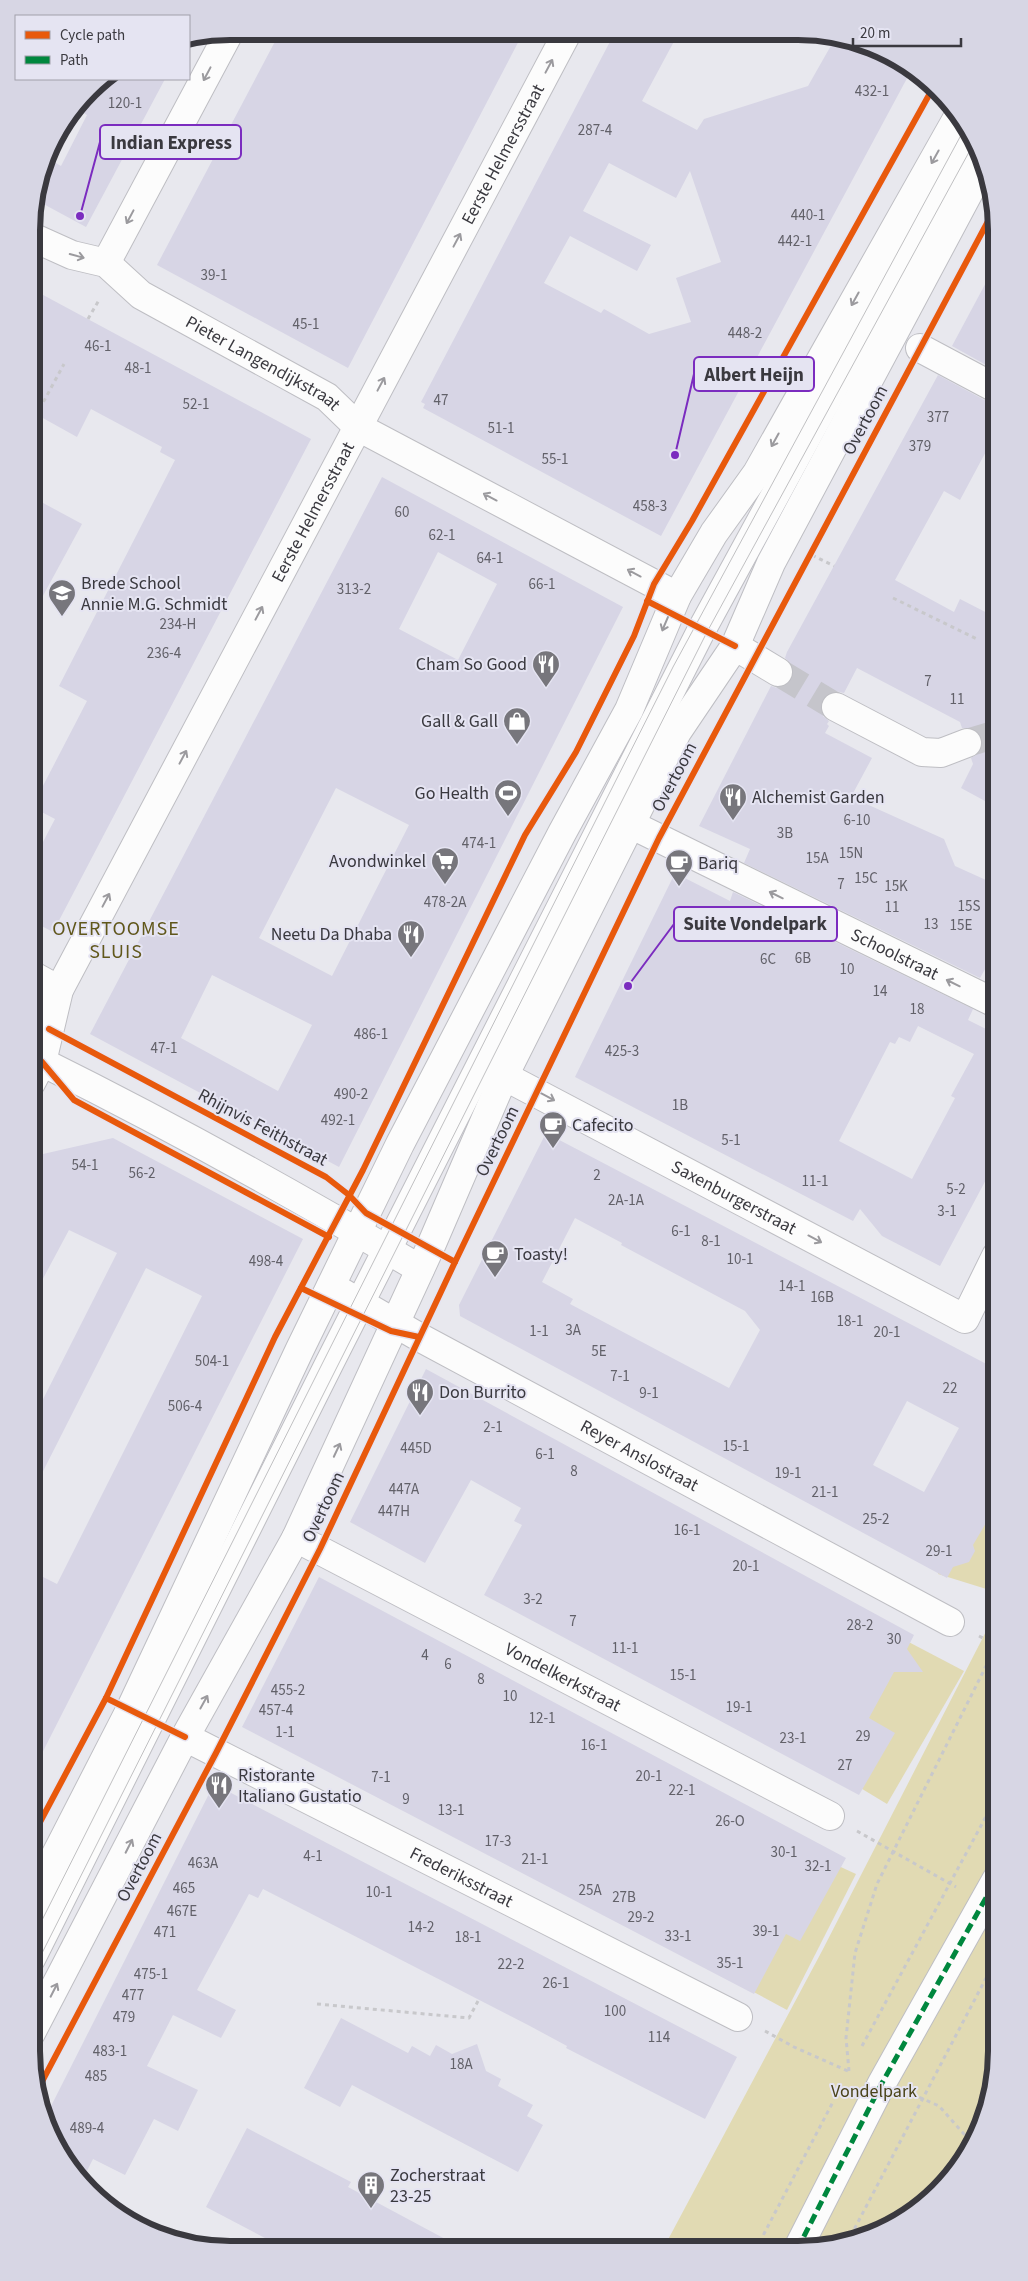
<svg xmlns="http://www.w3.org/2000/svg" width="1028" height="2281" font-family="'Source Sans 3',sans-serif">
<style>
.green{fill:#e1dab3}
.building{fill:#d7d5e5;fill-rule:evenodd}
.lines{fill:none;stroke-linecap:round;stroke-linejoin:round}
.minor-tunnel{stroke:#c5c5cb;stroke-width:28;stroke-dasharray:28 14;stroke-linecap:butt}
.minor-casing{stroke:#bebec3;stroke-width:30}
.major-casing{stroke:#bebec3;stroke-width:30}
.path{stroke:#c8c8cb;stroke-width:3;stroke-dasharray:4 4;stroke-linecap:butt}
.minor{stroke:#fcfcfc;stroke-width:28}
.major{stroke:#fcfcfc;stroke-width:28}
.tram{stroke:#c0c0c2;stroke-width:1}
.quiet{stroke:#00873e;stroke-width:5;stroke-dasharray:10 5;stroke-linecap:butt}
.cycleway-casing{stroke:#e5e4f2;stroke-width:9}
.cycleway{stroke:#e8590c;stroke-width:6}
.oneway{stroke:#9b9a9e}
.labels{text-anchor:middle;stroke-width:4;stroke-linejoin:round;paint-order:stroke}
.number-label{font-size:15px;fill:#626169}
.street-label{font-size:18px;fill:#3a393f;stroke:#e5e4f2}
.poi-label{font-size:18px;fill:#3a393f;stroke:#e5e4f2;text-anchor:start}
.park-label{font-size:18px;fill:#4a4319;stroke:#e5e4f2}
.quarter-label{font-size:20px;letter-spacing:1px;fill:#60571b;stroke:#e5e4f2}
.rim{fill:none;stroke:#3a393f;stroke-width:6}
.leader{fill:none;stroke:#7b2cbf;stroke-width:2}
.callout-dot{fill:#7b2cbf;stroke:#e5e4f2;stroke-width:2}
.callout{fill:#e5e4f2;stroke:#7b2cbf;stroke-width:2}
.callout-label{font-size:19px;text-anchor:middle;font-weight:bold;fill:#3a393f}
</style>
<rect width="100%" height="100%" fill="#e8e8ee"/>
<!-- green -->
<g class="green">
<path d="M979 1498 994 1504 996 1500V1592L938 1574Z"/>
<path d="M996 1612V2065L982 2127 956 2172 909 2216 850 2243 798 2250 663 2249 822 1951Z"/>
<path d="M901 1638 964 1671 887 1804 849 1781 858 1720Z"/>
<path d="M832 1863 856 1874 787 2010 748 1989Z"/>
</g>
<!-- building -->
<g class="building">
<path d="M280 32 523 33 348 368 157 265Z"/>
<path d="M614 34H678L642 101 697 130 704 119 808 86 837 35 886 52 912 69 661 536 423 408 425 404 421 402ZM609 163 676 198 690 171 721 262 676 278 691 322 649 334 604 309 601 313 544 283 570 236 637 271 651 245 583 211Z"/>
<path d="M102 79H165L86 227 36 200 47 158 61 166 87 115 77 109Z"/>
<path d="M997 262V371L952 346Z"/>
<path d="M32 289 311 439 53 932 32 921V863L55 819 32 807 87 701 59 686 175 460 160 452 162 447 91 409 77 437 32 412Z"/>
<path d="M938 375 990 403 997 404V431L960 500 944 491 895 580 954 612 960 599 997 618V817L990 818 985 801 961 788 973 764 971 758 979 753 982 746V738L976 731 970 728H962L960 722 857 668 844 693 835 691 827 694 822 700 820 708 823 716 829 721 827 724 829 726 825 733 872 758 851 797 944 839 955 866 997 885V948L980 978 744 863 750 849 699 826 771 686 777 688 785 686 792 680 794 672 791 664 785 658 787 652Z"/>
<path d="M382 477 623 607 339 1167 90 1034ZM438 552 497 584 458 660 399 629ZM336 788 409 825 332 976 259 938ZM212 975 312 1025 278 1091 181 1038Z"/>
<path d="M32 497 82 524 32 616Z"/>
<path d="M675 873 730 901 733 892 973 1009 968 1020 988 1030 994 1019H997V1159L940 1266 882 1236 860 1209 853 1221 575 1077ZM918 1026 974 1054 951 1096 955 1098 912 1179 839 1141 890 1042 895 1044 899 1037 910 1042Z"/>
<path d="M546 1133 996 1369V1506L973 1545 975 1551 969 1562 953 1567 947 1578 460 1316 459 1305ZM575 1218 622 1243 621 1245 745 1311 760 1330 729 1388 570 1304 573 1299 542 1282ZM907 1401 959 1428 924 1492 873 1465Z"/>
<path d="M113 1138 303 1239 31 1775V1571L57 1584 202 1296 146 1268 31 1495V1423L117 1253 69 1230 31 1301V1176L43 1154Z"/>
<path d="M426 1369 914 1635 907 1649 923 1672H894L869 1718 895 1733 859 1795 484 1595 522 1525 514 1521 521 1508 471 1480 425 1563 350 1522Z"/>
<path d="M319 1577 846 1858 800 1941 786 1934 754 1994 242 1727Z"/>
<path d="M214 1784 737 2057 705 2119 566 2048 567 2046 528 2025 263 1889 258 1898 249 1894 197 1990 236 2010 221 2038 173 2015 147 2066 198 2090 178 2131 154 2119 125 2175 93 2159 82 2181 65 2161 45 2118Z"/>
<path d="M341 2018 408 2053 412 2046 430 2056 436 2045 452 2054 477 2044 486 2071 501 2079 498 2086 533 2105 527 2116 543 2125 518 2172 352 2085 340 2107 304 2088Z"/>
<path d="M247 2128 351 2182 348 2187 462 2248 282 2247 206 2207Z"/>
</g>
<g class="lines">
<!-- minor-tunnel -->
<g class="minor-tunnel">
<path d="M778 672 836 707"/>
<path d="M967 743 997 734"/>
</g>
<!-- minor casing -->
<g class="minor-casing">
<g id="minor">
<path id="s1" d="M32 237 72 255 106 263 141 295 327 397 358 427 677 596"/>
<path d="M106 263 230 31"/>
<path d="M920 348 997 389"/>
<path d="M735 646 778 672"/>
<path d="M836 707 922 752 941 753 967 743"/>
<path id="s2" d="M630 824 997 1004"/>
<path d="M32 975 59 990"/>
<path d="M42 1062C171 1126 297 1196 420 1269"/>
<path id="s3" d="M504 1076 965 1319 996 1256"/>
<path id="s4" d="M31 1083 42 1062 59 990 567 33"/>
<path id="s5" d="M331 1286 419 1337 950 1622"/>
<path id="s6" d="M296 1538 830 1816"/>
<path id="s7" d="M185 1737 738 2017"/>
<path d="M31 1959 329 1364 702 629 971 136"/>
<path d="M797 2250 882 2083 996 1880"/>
</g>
</g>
<!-- major casing -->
<g class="major-casing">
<g id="major">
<path d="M31 1903 130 1710 300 1349 400 1144 562 833 629 710 677 596 714 533 757 473 959 115"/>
<path d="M31 2033 185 1737 296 1538 430 1248 504 1076 677 732 735 646 771 563 984 164"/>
</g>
</g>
<!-- path -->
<g class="path">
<path d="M88 319 99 300"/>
<path d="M32 423 64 364"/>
<path d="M812 555 834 566"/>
<path d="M893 598 979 640"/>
<path d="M979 1636 996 1645"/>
<path d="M857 1831 956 1887"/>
<path d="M317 2004 469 2018 478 2001"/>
<path d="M765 2031 794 2047 850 2072"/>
<path d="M862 2046 996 1798"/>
<path d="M849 2071 846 2038 855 1953 877 1884 996 1646"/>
<path d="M912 2094 939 2106 972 2143"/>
<path d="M847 2243 996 1959"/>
<path d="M756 2249 834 2100"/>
</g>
<!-- minor -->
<use href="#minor" class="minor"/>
<!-- major -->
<use href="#major" class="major"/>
<!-- tram -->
<g class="tram">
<path d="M31 1942 673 667 966 126"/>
<path d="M31 1975 707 632 974 143"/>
</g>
<!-- quiet -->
<path class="quiet" d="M797 2250 882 2083 996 1880"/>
<!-- cycleway casing -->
<g class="cycleway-casing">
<g id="cycleway">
<path d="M647 601 735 646"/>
<path d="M49 1029 326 1177 349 1195 366 1213 455 1262"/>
<path d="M42 1062 74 1100 329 1237"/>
<path d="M301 1288 391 1331 419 1337"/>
<path d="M106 1698 185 1737"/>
<path d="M31 1839 106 1698 275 1337 363 1170 525 835 576 752 634 636 654 584 692 521 934 86"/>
<path d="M37 2091 216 1753 320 1549 455 1262 659 838 994 210"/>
</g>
</g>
<!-- cycleway -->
<use href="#cycleway" class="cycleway"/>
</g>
<!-- one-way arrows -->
<defs><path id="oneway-shaft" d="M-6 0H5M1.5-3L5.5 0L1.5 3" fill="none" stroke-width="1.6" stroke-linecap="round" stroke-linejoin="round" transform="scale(1.25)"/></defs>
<g class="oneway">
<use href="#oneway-shaft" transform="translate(549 66) rotate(-62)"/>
<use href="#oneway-shaft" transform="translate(207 74) rotate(118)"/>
<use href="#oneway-shaft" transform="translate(935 157) rotate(119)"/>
<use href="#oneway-shaft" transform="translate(130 217) rotate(118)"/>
<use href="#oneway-shaft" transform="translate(457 240) rotate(-62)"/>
<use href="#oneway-shaft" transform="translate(77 256) rotate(15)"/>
<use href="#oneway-shaft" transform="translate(855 299) rotate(119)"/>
<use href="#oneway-shaft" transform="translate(381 384) rotate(-62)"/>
<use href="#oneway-shaft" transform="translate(775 440) rotate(119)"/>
<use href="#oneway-shaft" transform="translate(490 497) rotate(-152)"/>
<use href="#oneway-shaft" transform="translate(634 573) rotate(-152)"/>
<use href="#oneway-shaft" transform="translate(259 613) rotate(-62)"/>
<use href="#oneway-shaft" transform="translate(665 624) rotate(113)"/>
<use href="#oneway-shaft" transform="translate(183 757) rotate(-62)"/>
<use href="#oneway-shaft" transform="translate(776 895) rotate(-154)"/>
<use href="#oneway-shaft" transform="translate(106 900) rotate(-62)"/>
<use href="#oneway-shaft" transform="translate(953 983) rotate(-154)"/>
<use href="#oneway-shaft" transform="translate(548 1097) rotate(28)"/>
<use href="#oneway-shaft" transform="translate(815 1239) rotate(28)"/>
<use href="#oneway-shaft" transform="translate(337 1450) rotate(-65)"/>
<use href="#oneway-shaft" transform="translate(204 1702) rotate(-61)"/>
<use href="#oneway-shaft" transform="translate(129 1846) rotate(-63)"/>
<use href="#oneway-shaft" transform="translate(54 1990) rotate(-63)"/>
</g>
<!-- icons -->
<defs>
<g id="school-pin" transform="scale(1.4375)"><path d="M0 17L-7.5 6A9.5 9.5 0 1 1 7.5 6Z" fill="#77767c" stroke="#e5e4f2"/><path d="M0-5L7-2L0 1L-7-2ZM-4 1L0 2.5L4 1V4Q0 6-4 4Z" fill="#fff"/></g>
<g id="restaurant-pin" transform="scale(1.4375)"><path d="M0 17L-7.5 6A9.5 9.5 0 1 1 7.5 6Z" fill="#77767c" stroke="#e5e4f2"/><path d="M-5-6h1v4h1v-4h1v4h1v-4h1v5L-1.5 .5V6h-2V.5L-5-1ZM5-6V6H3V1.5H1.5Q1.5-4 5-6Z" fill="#fff"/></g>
<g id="shop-pin" transform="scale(1.4375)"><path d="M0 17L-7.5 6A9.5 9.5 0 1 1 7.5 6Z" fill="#77767c" stroke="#e5e4f2"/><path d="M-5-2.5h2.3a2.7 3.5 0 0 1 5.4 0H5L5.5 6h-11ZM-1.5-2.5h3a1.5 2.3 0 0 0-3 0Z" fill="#fff"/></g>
<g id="stadium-pin" transform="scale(1.4375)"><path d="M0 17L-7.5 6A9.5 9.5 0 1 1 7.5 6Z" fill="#77767c" stroke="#e5e4f2"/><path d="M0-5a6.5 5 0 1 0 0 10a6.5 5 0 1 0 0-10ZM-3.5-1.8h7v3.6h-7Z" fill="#fff"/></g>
<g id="supermarket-pin" transform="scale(1.4375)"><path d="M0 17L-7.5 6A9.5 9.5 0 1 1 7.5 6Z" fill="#77767c" stroke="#e5e4f2"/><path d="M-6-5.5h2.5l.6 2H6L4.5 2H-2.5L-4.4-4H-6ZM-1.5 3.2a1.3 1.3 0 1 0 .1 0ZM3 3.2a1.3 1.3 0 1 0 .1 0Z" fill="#fff"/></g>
<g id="cafe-pin" transform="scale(1.4375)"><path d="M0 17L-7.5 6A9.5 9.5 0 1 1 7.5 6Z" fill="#77767c" stroke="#e5e4f2"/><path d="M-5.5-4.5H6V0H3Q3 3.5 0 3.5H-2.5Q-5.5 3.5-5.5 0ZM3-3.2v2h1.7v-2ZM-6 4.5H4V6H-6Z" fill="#fff"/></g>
<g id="building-pin" transform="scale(1.4375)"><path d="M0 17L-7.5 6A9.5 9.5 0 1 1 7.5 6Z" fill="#77767c" stroke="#e5e4f2"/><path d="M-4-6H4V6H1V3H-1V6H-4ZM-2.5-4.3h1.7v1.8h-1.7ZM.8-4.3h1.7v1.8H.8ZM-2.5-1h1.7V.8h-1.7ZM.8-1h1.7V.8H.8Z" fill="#fff"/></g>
</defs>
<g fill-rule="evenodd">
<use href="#school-pin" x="62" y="593"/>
<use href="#restaurant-pin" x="546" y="664"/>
<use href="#shop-pin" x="517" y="721"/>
<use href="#stadium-pin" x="508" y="793"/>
<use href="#restaurant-pin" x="733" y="797"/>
<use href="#supermarket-pin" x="445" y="861"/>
<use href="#cafe-pin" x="679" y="863"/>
<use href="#restaurant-pin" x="411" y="934"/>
<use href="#cafe-pin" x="553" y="1125"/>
<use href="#cafe-pin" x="495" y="1254"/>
<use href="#restaurant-pin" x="420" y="1392"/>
<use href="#restaurant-pin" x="219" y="1785"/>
<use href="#building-pin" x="371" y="2185"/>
</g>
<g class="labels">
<!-- number labels -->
<g class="number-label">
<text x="872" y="96">432-1</text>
<text x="125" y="108">120-1</text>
<text x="595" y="135">287-4</text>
<text x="808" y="220">440-1</text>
<text x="795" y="246">442-1</text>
<text x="214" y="280">39-1</text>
<text x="306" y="329">45-1</text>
<text x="745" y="338">448-2</text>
<text x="98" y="351">46-1</text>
<text x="138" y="373">48-1</text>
<text x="441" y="405">47</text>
<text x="196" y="409">52-1</text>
<text x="938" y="422">377</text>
<text x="501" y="433">51-1</text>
<text x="920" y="451">379</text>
<text x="555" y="464">55-1</text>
<text x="650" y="511">458-3</text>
<text x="402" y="517">60</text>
<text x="442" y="540">62-1</text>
<text x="490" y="563">64-1</text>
<text x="542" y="589">66-1</text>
<text x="354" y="594">313-2</text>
<text x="178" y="629">234-H</text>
<text x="164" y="658">236-4</text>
<text x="928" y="686">7</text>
<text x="957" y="704">11</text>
<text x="857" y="825">6-10</text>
<text x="785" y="838">3B</text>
<text x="479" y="848">474-1</text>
<text x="851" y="858">15N</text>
<text x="817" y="863">15A</text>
<text x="866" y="883">15C</text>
<text x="841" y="889">7</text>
<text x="896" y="891">15K</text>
<text x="445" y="907">478-2A</text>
<text x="969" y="911">15S</text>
<text x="892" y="912">11</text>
<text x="931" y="929">13</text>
<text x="961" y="930">15E</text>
<text x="803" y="963">6B</text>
<text x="768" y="964">6C</text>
<text x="847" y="974">10</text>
<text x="880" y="996">14</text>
<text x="917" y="1014">18</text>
<text x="371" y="1039">486-1</text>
<text x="164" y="1053">47-1</text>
<text x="622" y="1056">425-3</text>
<text x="351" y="1099">490-2</text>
<text x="680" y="1110">1B</text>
<text x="338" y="1125">492-1</text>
<text x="731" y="1145">5-1</text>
<text x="85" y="1170">54-1</text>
<text x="142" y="1178">56-2</text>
<text x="597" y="1180">2</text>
<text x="815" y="1186">11-1</text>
<text x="956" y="1194">5-2</text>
<text x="626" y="1205">2A-1A</text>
<text x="947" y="1216">3-1</text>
<text x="681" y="1236">6-1</text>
<text x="711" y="1246">8-1</text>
<text x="740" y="1264">10-1</text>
<text x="266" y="1266">498-4</text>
<text x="792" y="1291">14-1</text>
<text x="822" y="1302">16B</text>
<text x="850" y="1326">18-1</text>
<text x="573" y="1335">3A</text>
<text x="539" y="1336">1-1</text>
<text x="887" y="1337">20-1</text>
<text x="599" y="1356">5E</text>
<text x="212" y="1366">504-1</text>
<text x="620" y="1381">7-1</text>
<text x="950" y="1393">22</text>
<text x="649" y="1398">9-1</text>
<text x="185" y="1411">506-4</text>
<text x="493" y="1432">2-1</text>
<text x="736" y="1451">15-1</text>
<text x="416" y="1453">445D</text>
<text x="545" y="1459">6-1</text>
<text x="574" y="1476">8</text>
<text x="788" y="1478">19-1</text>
<text x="404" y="1494">447A</text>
<text x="825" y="1497">21-1</text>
<text x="394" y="1516">447H</text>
<text x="876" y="1524">25-2</text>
<text x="687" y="1535">16-1</text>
<text x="939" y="1556">29-1</text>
<text x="746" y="1571">20-1</text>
<text x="533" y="1604">3-2</text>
<text x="573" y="1626">7</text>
<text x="860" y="1630">28-2</text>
<text x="894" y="1644">30</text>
<text x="625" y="1653">11-1</text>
<text x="425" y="1660">4</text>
<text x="448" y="1669">6</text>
<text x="683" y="1680">15-1</text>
<text x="481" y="1684">8</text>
<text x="288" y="1695">455-2</text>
<text x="510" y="1701">10</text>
<text x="739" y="1712">19-1</text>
<text x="276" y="1715">457-4</text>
<text x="542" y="1723">12-1</text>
<text x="285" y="1737">1-1</text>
<text x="863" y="1741">29</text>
<text x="793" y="1743">23-1</text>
<text x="594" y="1750">16-1</text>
<text x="845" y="1770">27</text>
<text x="649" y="1781">20-1</text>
<text x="381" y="1782">7-1</text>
<text x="682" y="1795">22-1</text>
<text x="406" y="1804">9</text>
<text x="451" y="1815">13-1</text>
<text x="730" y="1826">26-O</text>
<text x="498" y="1846">17-3</text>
<text x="784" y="1857">30-1</text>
<text x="313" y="1861">4-1</text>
<text x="535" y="1864">21-1</text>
<text x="203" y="1868">463A</text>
<text x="818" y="1871">32-1</text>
<text x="184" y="1893">465</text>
<text x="590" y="1895">25A</text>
<text x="379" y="1897">10-1</text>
<text x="624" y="1902">27B</text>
<text x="182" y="1916">467E</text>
<text x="641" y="1922">29-2</text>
<text x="421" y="1932">14-2</text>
<text x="766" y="1936">39-1</text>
<text x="165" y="1937">471</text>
<text x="678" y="1941">33-1</text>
<text x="468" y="1942">18-1</text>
<text x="730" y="1968">35-1</text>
<text x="511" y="1969">22-2</text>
<text x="151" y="1979">475-1</text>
<text x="556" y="1988">26-1</text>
<text x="133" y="2000">477</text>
<text x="615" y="2016">100</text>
<text x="124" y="2022">479</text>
<text x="659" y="2042">114</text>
<text x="110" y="2056">483-1</text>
<text x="461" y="2069">18A</text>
<text x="96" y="2081">485</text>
<text x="87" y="2133">489-4</text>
</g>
<!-- street labels -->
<g class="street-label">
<text dy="6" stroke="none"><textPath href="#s4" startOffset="1044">Eerste Helmersstraat</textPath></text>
<text dy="6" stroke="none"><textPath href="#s1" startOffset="266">Pieter Langendijkstraat</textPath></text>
<text transform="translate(865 420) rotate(-62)" y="6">Overtoom</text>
<text dy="6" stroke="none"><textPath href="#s4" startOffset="639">Eerste Helmersstraat</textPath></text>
<text transform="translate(674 777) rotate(-62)" y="6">Overtoom</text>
<text dy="6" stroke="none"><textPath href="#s2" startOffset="295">Schoolstraat</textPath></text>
<text transform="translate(263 1127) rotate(28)" y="6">Rhijnvis Feithstraat</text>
<text transform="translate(497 1141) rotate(-64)" y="6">Overtoom</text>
<text dy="6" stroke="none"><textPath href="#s3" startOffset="260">Saxenburgerstraat</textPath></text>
<text dy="6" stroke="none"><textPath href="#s5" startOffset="352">Reyer Anslostraat</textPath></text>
<text transform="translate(323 1507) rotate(-65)" y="6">Overtoom</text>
<text dy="6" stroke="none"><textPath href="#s6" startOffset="301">Vondelkerkstraat</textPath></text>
<text transform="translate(139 1867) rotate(-62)" y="6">Overtoom</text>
<text dy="6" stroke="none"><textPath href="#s7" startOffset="310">Frederiksstraat</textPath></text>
</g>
<!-- poi labels -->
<g class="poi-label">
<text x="81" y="589">Brede School<tspan x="81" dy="21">Annie M.G. Schmidt</tspan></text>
<text x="527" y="670" text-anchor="end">Cham So Good</text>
<text x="498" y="727" text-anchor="end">Gall &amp; Gall</text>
<text x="489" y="799" text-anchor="end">Go Health</text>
<text x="752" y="803">Alchemist Garden</text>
<text x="426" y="867" text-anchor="end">Avondwinkel</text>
<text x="698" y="869">Bariq</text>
<text x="392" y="940" text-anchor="end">Neetu Da Dhaba</text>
<text x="572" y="1131">Cafecito</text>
<text x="514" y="1260">Toasty!</text>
<text x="439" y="1398">Don Burrito</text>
<text x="238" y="1781">Ristorante<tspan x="238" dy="21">Italiano Gustatio</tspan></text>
<text x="390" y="2181">Zocherstraat<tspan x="390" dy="21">23-25</tspan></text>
</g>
<!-- park labels -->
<g class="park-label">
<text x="874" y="2097">Vondelpark</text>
</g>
<!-- quarter labels -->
<g class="quarter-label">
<text x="116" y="935">OVERTOOMSE<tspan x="116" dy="23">SLUIS</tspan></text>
</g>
</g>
<!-- crop -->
<path d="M0 0H1028V2281H0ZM230 40H798A190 190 0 0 1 988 230V2051A190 190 0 0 1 798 2241H230A190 190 0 0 1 40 2051V230A190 190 0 0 1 230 40Z" fill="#d7d6e4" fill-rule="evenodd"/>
<path class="rim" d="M230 40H798A190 190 0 0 1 988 230V2051A190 190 0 0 1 798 2241H230A190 190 0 0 1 40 2051V230A190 190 0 0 1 230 40Z"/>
<!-- callouts -->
<path class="leader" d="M80 216L100 142M675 455L694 374M628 986L674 924"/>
<g class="callout-dot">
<circle cx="80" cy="216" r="5"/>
<circle cx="675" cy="455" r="5"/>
<circle cx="628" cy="986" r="5"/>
</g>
<g class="callout">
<rect x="100" y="125" width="141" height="34" rx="5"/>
<rect x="694" y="357" width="120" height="34" rx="5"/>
<rect x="674" y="907" width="163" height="34" rx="5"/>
</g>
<g class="callout-label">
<text x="171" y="149">Indian Express</text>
<text x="754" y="381">Albert Heijn</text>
<text x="755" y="930">Suite Vondelpark</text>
</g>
<!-- legend -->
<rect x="15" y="15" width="175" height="65" fill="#e5e4f2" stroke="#a1a0aa"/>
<rect x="25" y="31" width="25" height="8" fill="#e8590c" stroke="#a1a0aa"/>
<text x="60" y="40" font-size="15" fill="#3a393f">Cycle path</text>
<rect x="25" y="56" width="25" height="8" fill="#00873e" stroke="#a1a0aa"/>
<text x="60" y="65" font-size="15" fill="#3a393f">Path</text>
<!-- scale -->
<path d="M853 38v8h108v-8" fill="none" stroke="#3a393f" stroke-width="2.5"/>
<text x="860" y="38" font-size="15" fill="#3a393f" stroke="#e5e4f2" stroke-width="4" paint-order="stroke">20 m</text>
</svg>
